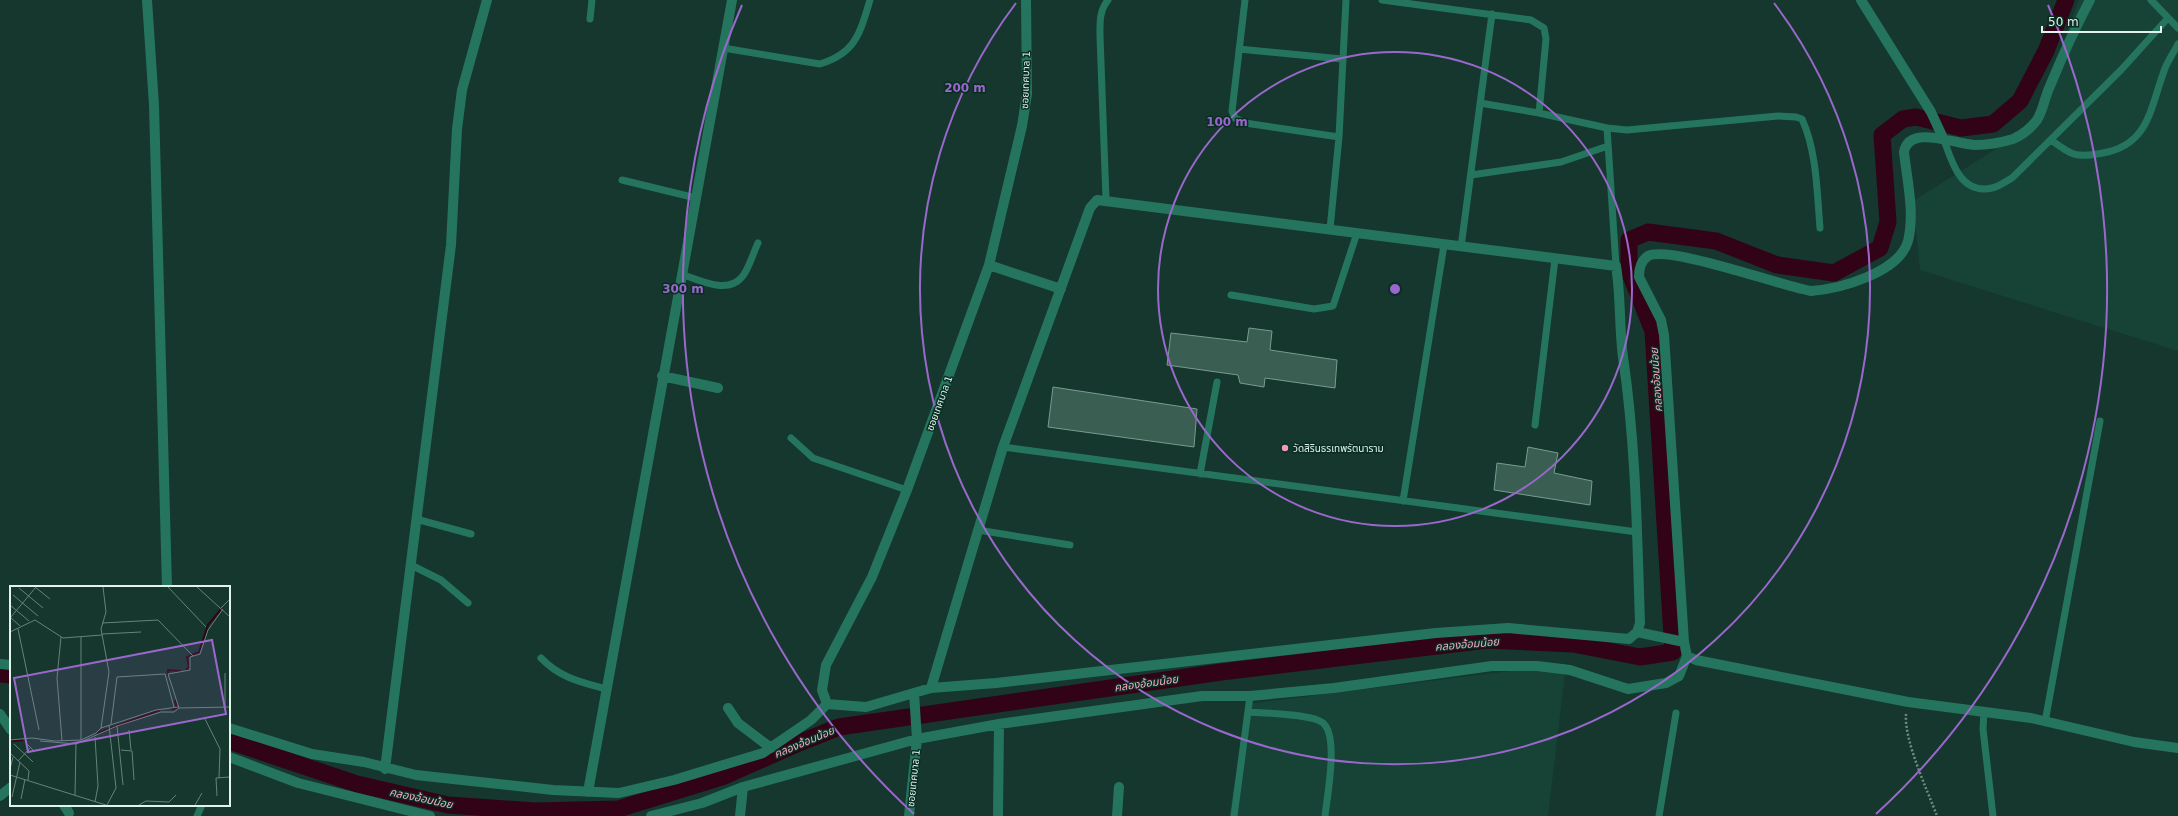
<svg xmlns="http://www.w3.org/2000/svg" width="2178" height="816" font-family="'DejaVu Sans','Noto Sans Thai',sans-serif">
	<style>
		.built { fill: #164336 }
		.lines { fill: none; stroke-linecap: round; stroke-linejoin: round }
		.canal { stroke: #320316; stroke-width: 17 }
		.building { fill: #3b5e52; stroke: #789c8f }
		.path { stroke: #708c83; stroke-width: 2.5; stroke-dasharray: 2 2; stroke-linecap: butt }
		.lane { stroke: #25755e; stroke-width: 7 }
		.street { stroke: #25755e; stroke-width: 10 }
		.ring { fill: none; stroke: #9a68cc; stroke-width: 2 }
		.poi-dot { fill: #f19ab4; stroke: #092d23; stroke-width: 1.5 }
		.labels { text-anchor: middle; stroke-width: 3; stroke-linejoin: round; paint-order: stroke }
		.street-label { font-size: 10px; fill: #e1f4ec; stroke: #092d23 }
		.poi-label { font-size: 10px; fill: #e1f4ec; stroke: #092d23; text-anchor: start }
		.water-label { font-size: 11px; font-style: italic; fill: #f9abc2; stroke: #092d23 }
		.inset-river { fill: none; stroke: #320316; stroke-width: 2 }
		.inset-road { fill: none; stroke: #678379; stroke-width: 1 }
		.view { fill: #9a68cc; fill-opacity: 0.15; stroke: #9a68cc; stroke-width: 2 }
		.inset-edge { fill: none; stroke: #e1f4ec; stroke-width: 2 }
		.centre { fill: #9a68cc; stroke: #092d23; stroke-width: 2 }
		.ring-label { font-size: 12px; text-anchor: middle; font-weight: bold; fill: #9a68cc; stroke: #092d23; stroke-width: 3; stroke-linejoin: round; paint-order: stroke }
	</style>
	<rect width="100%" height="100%" fill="#15372d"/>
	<path class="built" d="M2079,0H2178V351L1920,270L1913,201L2031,127Z
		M1566,664L1548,816H1229L1247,704Z"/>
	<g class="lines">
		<path class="canal" d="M0,674L11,675
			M229,741L357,784L448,805L535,811L618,809L722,777L799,743L839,727L1221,672L1487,640L1573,644L1640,657L1673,652L1653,331L1629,271V240L1648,232L1716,241L1777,265L1834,273L1880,248L1888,222L1882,135L1903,119L1916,117L1961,128L1993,124L2020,101L2046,51L2066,0"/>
	</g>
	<path class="building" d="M1249,328L1272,331L1270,350L1337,360L1335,388L1265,378L1264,387L1240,383L1238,375L1167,365L1171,333L1247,342Z
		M1053,387L1197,409L1194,447L1048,427Z
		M1528,447L1558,453L1554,473L1592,481L1590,505L1494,490L1497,463L1525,467Z"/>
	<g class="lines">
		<path class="path" d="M1906,714C1904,741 1927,789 1937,816"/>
		<path class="lane" d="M1245,0L1232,111L1235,118L1245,123L1339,137
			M1382,0L1531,20L1544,28L1546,39L1539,113L1607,128L1627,130L1778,116L1796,117L1802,119C1817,152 1817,193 1820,228
			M2151,0L2178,28
			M590,19L592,0
			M723,48L820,64C856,53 860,33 870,0
			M1239,49L1342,59
			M1480,103L1539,113
			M1607,128L1616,266
			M1944,140C1952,163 1961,195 1992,188C1999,187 2006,181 2012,178L2121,70L2168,18
			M2051,140C2073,156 2076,158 2103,153C2148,145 2150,110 2163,74C2166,63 2173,54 2178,44
			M1471,175L1561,162L1608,146
			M622,180L696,198
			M1106,199L1100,36C1100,23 1099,11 1108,0
			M1330,229L1339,137L1346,0
			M1461,247L1492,14
			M681,274C699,280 727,295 742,277C749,269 753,253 758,243
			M1231,295L1314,309L1333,306L1357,233
			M1535,425L1555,259
			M791,438L813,458L907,490
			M1003,447L1637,532
			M1200,474L1217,382
			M1403,501L1444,245
			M416,519L471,534
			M978,530L1070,545
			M411,565L441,580L468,603
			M541,658C560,678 581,682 606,689
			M1984,711L1983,729L1993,816
			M1248,712C1263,713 1313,714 1323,723C1339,736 1327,797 1325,816
			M2045,722L2100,421
			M197,816L202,805
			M1234,816L1250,696
			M1659,816L1676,713"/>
		<path class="street" d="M147,0L154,105L167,587
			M1861,0L1931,112L1944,140
			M2090,0C2075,28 2062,57 2050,86C2045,96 2043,111 2037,120C2031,128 2022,135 2013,139C2000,143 1988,145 1974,145C1955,144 1909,124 1904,152C1907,180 1915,213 1908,241C1899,273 1839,289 1811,291C1782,286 1669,245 1648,256C1640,261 1639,269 1639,277L1661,320L1664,335L1684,642L1687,656L1696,660L1908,702L2031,718L2134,742L2178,748
			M989,265L1061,289
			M662,376L718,388
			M1637,632L1684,642
			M0,664L11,665
			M931,688L1003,447L1090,208L1097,200L1616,266C1621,296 1619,327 1623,357C1636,445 1637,533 1640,623L1637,632L1629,639L1508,628L1436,633L996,683L931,688L866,707L827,704L822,690L826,665L872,577L907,490L989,265L1022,126L1027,94L1026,0
			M728,708L738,723L771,748
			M0,714L11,730
			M229,728L312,754L364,762L416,775L553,790L619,793L674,780L763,753L811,720L827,704
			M229,757L298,783L430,816
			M385,769L451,245L457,129L462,90L487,0
			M588,792L732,0
			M0,796L11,787
			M64,805L69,813
			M651,816L702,803L743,787L917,739L999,724L1202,696H1250L1334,688L1492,666H1537L1570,670L1628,689L1666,683L1679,676L1687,656
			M740,816L743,787
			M909,816L917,739L914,693
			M998,816L999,724
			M1117,816L1119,787"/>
	</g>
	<g class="ring">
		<circle cx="1395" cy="289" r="237"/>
		<path d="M1774 3A475 475 0 1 1 1016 3"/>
		<path d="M914 814A712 712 0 0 1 742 5M2048 5A712 712 0 0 1 1876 814"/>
	</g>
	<circle class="poi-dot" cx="1285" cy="448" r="4"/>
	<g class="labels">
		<g class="street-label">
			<text transform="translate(1025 80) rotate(-88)" y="4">ซอยเทศบาล 1</text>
			<text transform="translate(939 403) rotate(-70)" y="4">ซอยเทศบาล 1</text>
			<text transform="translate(913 778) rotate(-84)" y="4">ซอยเทศบาล 1</text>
		</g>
		<g class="poi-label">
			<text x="1293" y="452">วัดสิรินธรเทพรัตนาราม</text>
		</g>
		<g class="water-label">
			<text transform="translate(1656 380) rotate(-94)" y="4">คลองอ้อมน้อย</text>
			<text transform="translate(1467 644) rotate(-5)" y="4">คลองอ้อมน้อย</text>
			<text transform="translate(1146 683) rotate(-8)" y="4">คลองอ้อมน้อย</text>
			<text transform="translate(804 742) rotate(-23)" y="4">คลองอ้อมน้อย</text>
			<text transform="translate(421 798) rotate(12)" y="4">คลองอ้อมน้อย</text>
		</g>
	</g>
	<g transform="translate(10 586)">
		<rect width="220" height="220" fill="#15372d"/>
		<path class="inset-river" d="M176,84L179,81L177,71L189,66L198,39L212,22M158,90V84L171,85M161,123L167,122L165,114M87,147L150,124M0,155L13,154"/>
		<path class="inset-road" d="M25,1L40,13M93,1L96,26L91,43L99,86L91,142L146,124L168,121M158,1L196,41M187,1L220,31M9,2L33,22M3,9L28,30M0,19L19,35M210,23L220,13M213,23L198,44L190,68L180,71V84L158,88L169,122L220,121M0,31L10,40M0,32L26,1M92,37L148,34L183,70M8,43L29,144M0,46L25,34L53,52L92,49M92,48L131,46M51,51L47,92L52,155M71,51V154M215,122V87M195,133L210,163L209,192M101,138L107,91L155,88L164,121M107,140L113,199M119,144L121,164M0,154L22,152L45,155L71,154L86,147L91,142M30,155L66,158L107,140L151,126H164L169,122M15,156L24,165M4,158L23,176M111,164L122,165L124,194M0,167L19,185L18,194M8,175L21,161M0,183L3,171M0,189L96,219M65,209L66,158M207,210L206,192L220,191M2,211L10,176M11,213L15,193M85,216L88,200L85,151M97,219L106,202L99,139M129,219L136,215L159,216L166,209M185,219L192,207"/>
		<path class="view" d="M202,54L216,128L18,166L4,92Z"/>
		<rect width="220" height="220" class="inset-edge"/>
	</g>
	<circle cx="1395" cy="289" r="6" class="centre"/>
	<g class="ring-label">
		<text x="965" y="92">200 m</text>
		<text x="1227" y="126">100 m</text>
		<text x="683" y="293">300 m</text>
	</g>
	<path d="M2042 26v6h119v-6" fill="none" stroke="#e1f4ec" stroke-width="2"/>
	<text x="2048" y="26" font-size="12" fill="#e1f4ec" stroke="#092d23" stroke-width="3" paint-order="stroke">50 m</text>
</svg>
